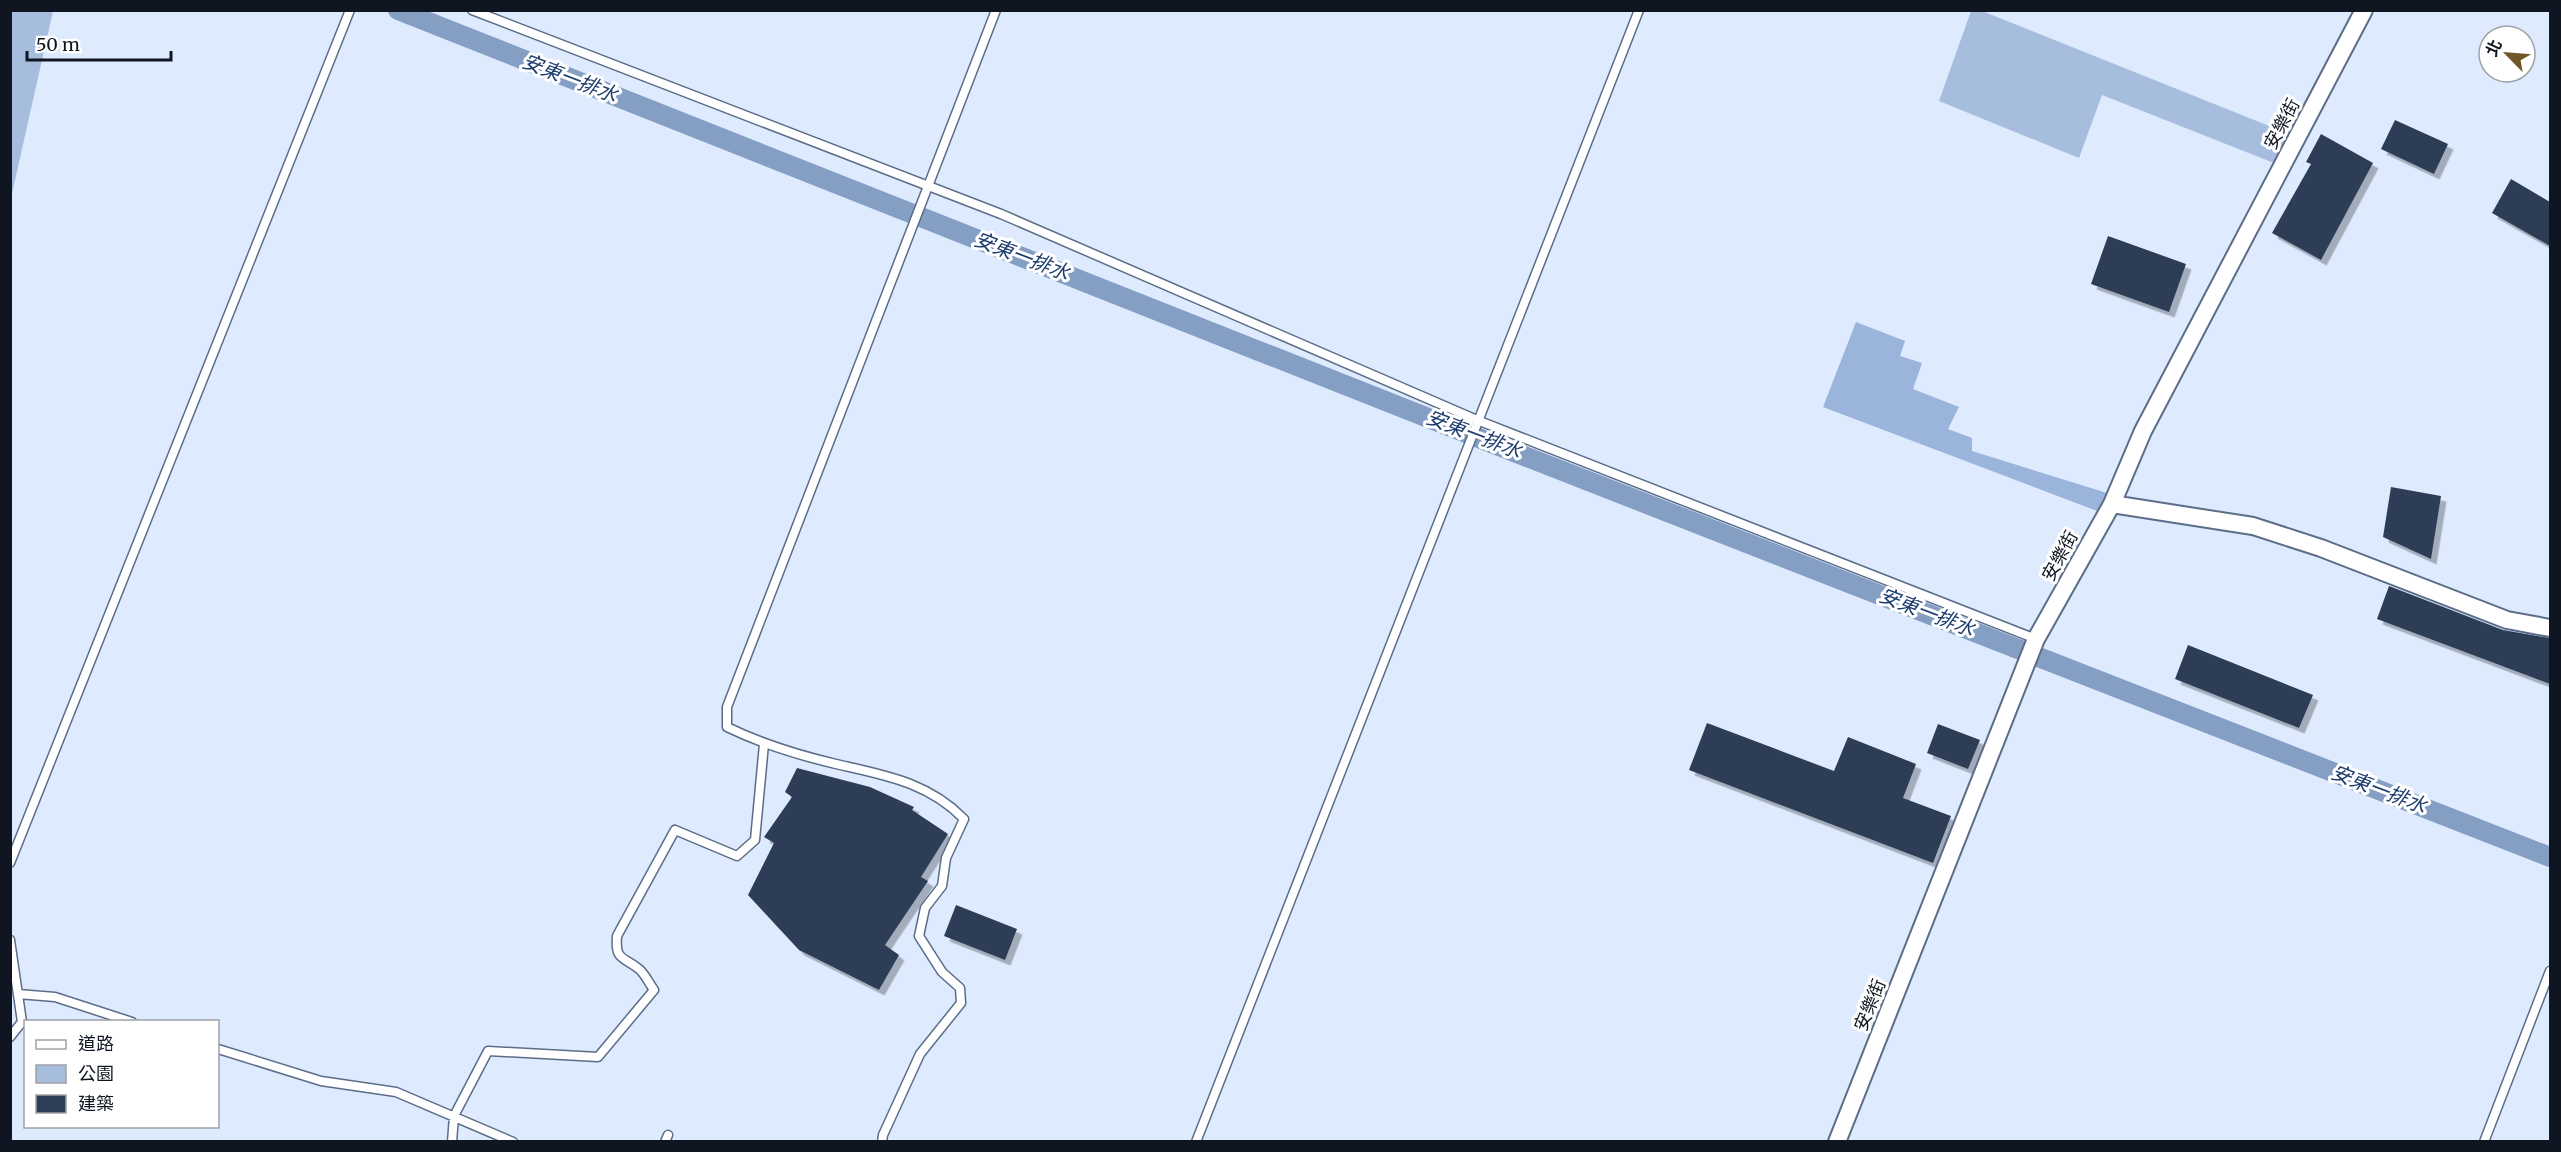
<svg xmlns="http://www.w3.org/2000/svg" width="2561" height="1152" font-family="Merriweather,'Noto Sans TC',serif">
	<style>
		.green { fill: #a7bddd }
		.forest { fill: #9ab4dc }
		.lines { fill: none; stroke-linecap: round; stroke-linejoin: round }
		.canal { stroke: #849ec4; stroke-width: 20 }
		.building { fill: #2e3e57; filter: url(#shadow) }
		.lane-casing { stroke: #5b6d88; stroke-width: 11 }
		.street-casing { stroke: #5b6d88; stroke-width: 20 }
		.lane { stroke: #fff; stroke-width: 8 }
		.street { stroke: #fff; stroke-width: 16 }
		.labels { text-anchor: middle; stroke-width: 6; stroke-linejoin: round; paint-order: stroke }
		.street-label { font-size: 18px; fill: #0f1621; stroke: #fff }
		.water-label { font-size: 20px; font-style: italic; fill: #1e3e6f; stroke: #fff }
	</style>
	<defs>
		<filter id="shadow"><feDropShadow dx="5.5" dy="5.5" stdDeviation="0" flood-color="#0004"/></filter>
	</defs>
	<rect width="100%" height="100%" fill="#deeafd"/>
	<path class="green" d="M11,10L53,11L11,198L10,11Z
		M1971,11H1982L2294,136L2279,165L2102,95L2079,158L1939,101Z"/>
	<path class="forest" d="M1856,322L1905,341L1900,356L1922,363L1913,389L1959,407L1948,429L1972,438V451L2107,493L2097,511L1823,407Z"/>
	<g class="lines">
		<path class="canal" d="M398,10L1509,450L2550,857"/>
	</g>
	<path class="building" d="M2395,120L2448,144L2434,174L2381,149Z
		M2321,134L2373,163L2321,260L2272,233L2311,164L2306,162Z
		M2511,179L2550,202V246L2492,213Z
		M2108,236L2186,264L2169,312L2091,284Z
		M2391,487L2441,496L2431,559L2383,537Z
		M2389,586L2503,630L2550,638V684L2377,619Z
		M2188,645L2313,695L2299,728L2175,679Z
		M1707,723L1834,771L1848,737L1916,764L1903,798L1951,816L1933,863L1689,770Z
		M1938,724L1980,740L1968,769L1927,753Z
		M797,768L870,787L914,807L912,810L948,834L921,877L928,881L885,945L899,955L879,990L799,950L748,895L774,843L764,837L792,797L785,792Z
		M956,905L1017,929L1005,960L944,936Z"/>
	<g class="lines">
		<g class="lane-casing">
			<path id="lane" d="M472,10L1001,214L1477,420L2036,639
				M10,863L350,10
				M10,940L22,1022L10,1037
				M18,994L55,997L132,1022
				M218,1049L321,1081L396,1092L513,1142
				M452,1142L454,1116L488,1051L598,1057L654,990C649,983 645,974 639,969C623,956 615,961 617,936L675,830L737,856L755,840L764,744
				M665,1142L668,1135
				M882,1142L883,1135L920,1054L961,1003L960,988L942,972L919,936L925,908L942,886L946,858L964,819C928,782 884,775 836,764C798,755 762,744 727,727V707L996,10
				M1196,1142L1639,10
				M2484,1142L2550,971"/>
		</g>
		<g class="street-casing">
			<path id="street" d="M2112,504L2253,526L2321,548L2507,620L2550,628
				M1837,1142L2036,639L2112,504L2143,431L2364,10"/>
		</g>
		<use href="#lane" class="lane"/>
		<use href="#street" class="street"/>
	</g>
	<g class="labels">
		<g class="street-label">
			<text transform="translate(2282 124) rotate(-62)" y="6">安樂街</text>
			<text transform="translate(2060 556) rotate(-61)" y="6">安樂街</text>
			<text transform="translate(1870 1005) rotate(-68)" y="6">安樂街</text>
		</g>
		<g class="water-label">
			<text transform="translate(570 78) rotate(21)" y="7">安東一排水</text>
			<text transform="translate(1022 256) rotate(21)" y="7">安東一排水</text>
			<text transform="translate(1474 434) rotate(21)" y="7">安東一排水</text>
			<text transform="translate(1927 612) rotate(21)" y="7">安東一排水</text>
			<text transform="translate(2379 789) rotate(21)" y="7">安東一排水</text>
		</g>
	</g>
	<rect width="2561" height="1152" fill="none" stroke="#0f1621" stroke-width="24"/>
	<rect x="24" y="1020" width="195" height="108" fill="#ffffff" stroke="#9fa2a6" stroke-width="1.5"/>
	<rect x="36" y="1040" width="30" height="9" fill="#ffffff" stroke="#9fa2a6" stroke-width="1.5"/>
	<text x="78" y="1050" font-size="18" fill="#0f1621">道路</text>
	<rect x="36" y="1065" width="30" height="18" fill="#a7bddd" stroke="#9fa2a6" stroke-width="1.5"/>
	<text x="78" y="1080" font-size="18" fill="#0f1621">公園</text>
	<rect x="36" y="1095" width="30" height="18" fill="#2e3e57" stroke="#9fa2a6" stroke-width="1.5"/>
	<text x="78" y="1110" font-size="18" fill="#0f1621">建築</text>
	<g transform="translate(2507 54) rotate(295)"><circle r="28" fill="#ffffff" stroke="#9fa2a6" stroke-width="1.5"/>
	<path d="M0-4.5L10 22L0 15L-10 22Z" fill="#715629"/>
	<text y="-9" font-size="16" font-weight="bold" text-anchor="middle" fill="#0f1621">北</text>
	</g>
	<path d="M27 51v9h144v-9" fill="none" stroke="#0f1621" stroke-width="3"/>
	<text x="36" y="51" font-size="18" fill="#0f1621" stroke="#ffffff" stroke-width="4.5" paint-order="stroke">50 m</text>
</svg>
